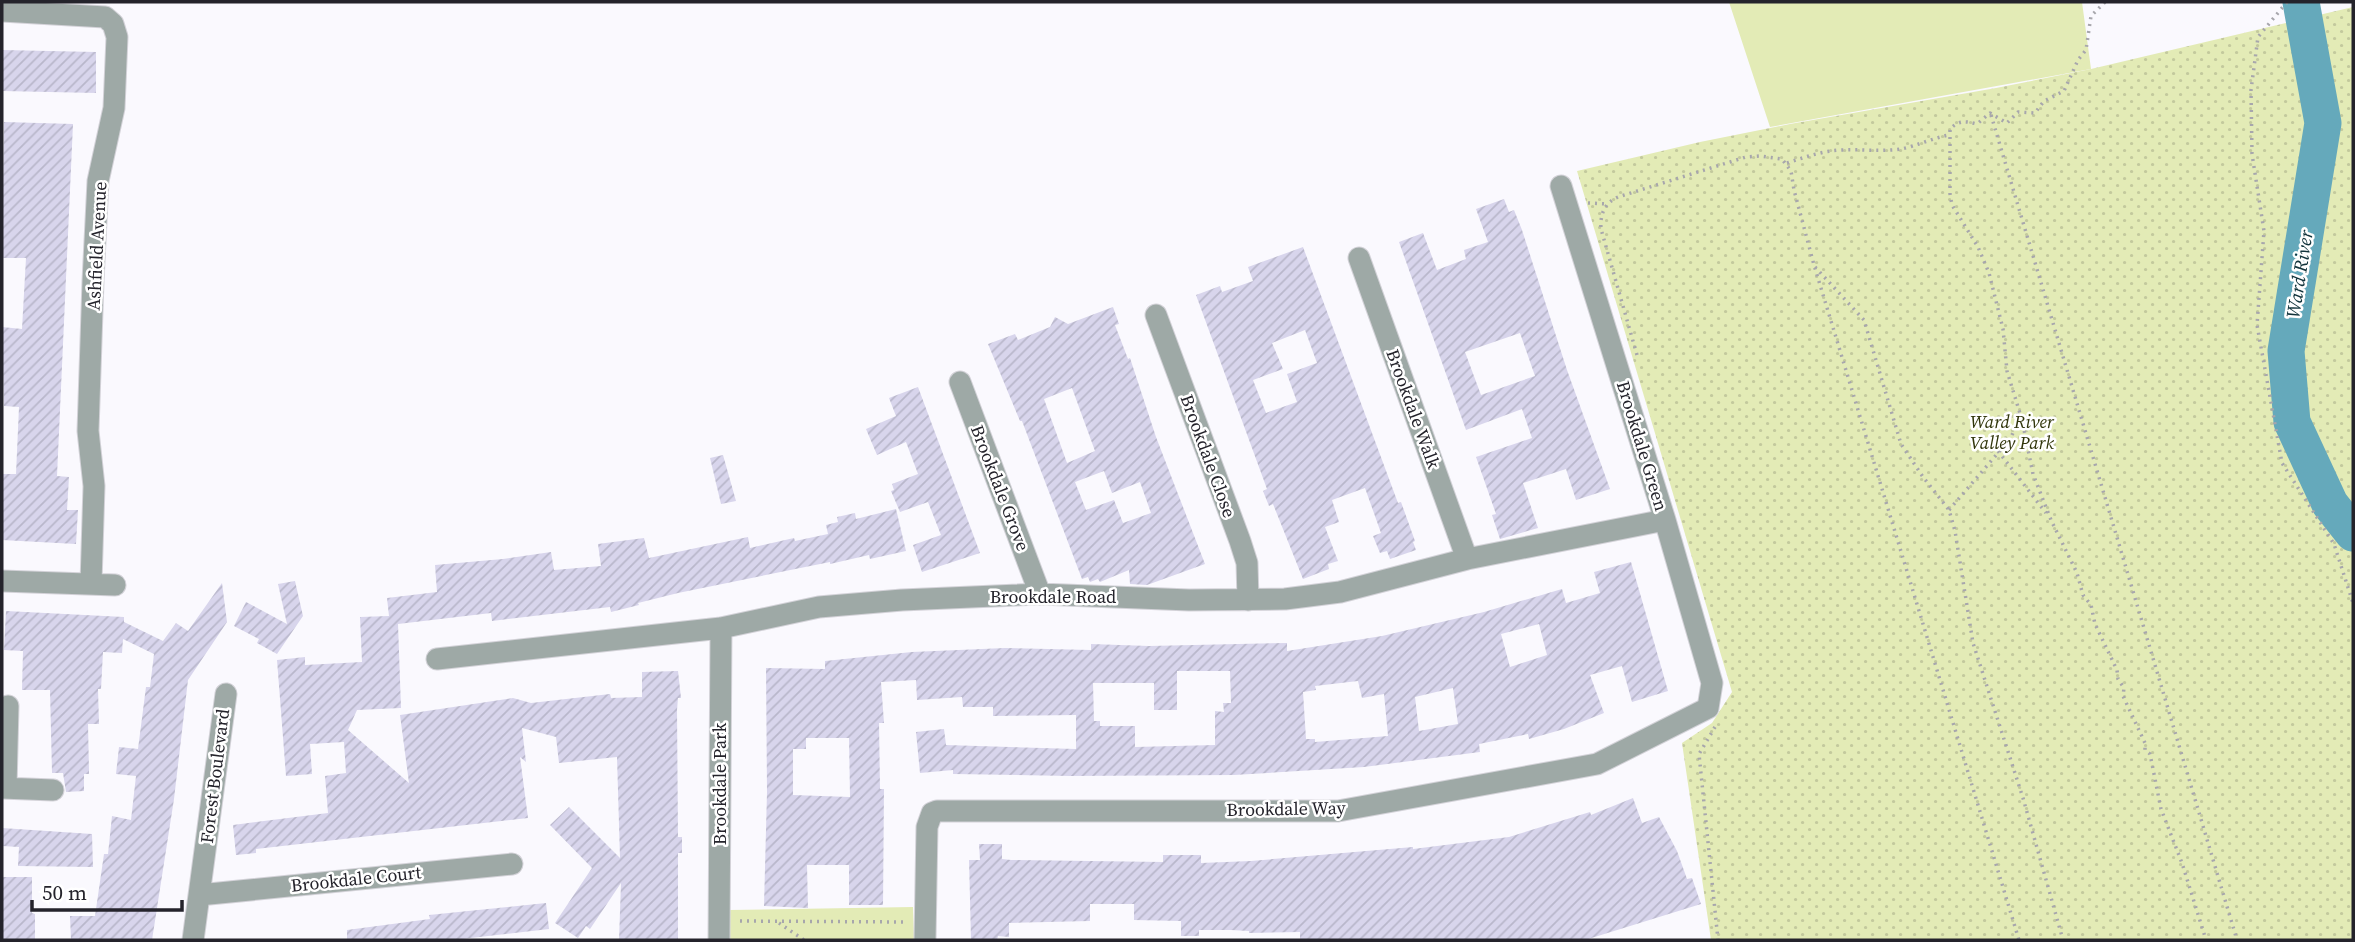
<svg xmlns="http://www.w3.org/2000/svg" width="2355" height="942" font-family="'Source Serif 4',serif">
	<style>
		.grass { fill: #e3ebb6 }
		.park { fill: url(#park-dots) }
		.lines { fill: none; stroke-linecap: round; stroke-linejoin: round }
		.river { stroke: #65a9bb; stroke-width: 37 }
		.building { fill: url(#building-hatch); fill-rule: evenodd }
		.minor-casing { stroke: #d3d2d8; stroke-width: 23 }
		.path { stroke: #a7a6ac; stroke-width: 3.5; stroke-dasharray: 2 5; stroke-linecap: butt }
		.minor { stroke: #9ea9a6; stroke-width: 21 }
		.labels { text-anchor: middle; stroke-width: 5; stroke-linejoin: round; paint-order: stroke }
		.street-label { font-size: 18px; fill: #24232b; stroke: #fff }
		.park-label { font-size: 18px; font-style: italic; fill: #30350a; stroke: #fff }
		.water-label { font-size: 19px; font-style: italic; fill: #11333b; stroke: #fff }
	</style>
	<defs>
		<pattern id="park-dots" width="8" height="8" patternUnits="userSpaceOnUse" patternTransform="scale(1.75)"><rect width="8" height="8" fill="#e3ebb6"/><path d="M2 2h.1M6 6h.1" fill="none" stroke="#c3c99d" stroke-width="1.8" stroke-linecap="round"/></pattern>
		<pattern id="building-hatch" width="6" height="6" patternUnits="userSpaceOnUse" patternTransform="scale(1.75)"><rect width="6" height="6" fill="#d8d5ec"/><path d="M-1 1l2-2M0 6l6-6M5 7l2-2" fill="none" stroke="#b9b7cb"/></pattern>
	</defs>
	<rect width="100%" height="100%" fill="#faf9fe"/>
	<path class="grass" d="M1729,2H2082L2091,69L1770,127Z
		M913,907L914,940H729V910Z"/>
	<path class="park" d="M2353,7V940H1711L1682,743L1712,723L1732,692L1577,171L1700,142L1790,124L1996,88L2091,69Z"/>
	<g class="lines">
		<path class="river" d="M2301,2L2323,123L2286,351L2292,422L2330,504L2353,533"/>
	</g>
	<path class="building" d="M2,50L96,52V93L2,91Z
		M4,122L73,124L57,476L69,477L67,510H78L76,544L2,540V474H16L19,407L4,406L2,327L22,329L26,258H2Z
		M1504,199L1509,212L1514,210L1522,230L1567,370L1610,489L1576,500L1566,469L1523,483L1538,528L1500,539L1492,515L1496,514L1476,457L1532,438L1522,409L1466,430L1399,242L1423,233L1437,270L1466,259L1464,250L1488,242L1476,209ZM1520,333L1535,376L1481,395L1465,352Z
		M1303,247L1398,503L1401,502L1415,541L1413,542L1416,550L1390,559L1387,551L1380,553L1373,536L1381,533L1365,488L1332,500L1339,522L1325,527L1338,561L1328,564L1329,569L1303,579L1273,504L1269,506L1263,491L1267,489L1196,295L1220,286L1222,292L1253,281L1248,267ZM1305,330L1317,363L1287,374L1297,402L1266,413L1253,380L1283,369L1272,343Z
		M1113,307L1119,324L1115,325L1128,359L1130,358L1156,437L1205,564L1147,585L1130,584L1129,570L1100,582L1098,579L1090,582L1088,577L1082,579L1022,421H1020L988,344L1015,334L1018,340L1050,327L1055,317L1068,324ZM1072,388L1095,451L1067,463L1044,399ZM1104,471L1112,493L1140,482L1151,513L1123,523L1114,500L1086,510L1075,482Z
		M918,387L980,553L922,572L913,545L941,535L928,502L900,512L891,491L894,490L892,484L918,474L906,442L877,455L866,429L896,416L889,398Z
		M723,455L736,501L721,504L710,458Z
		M896,509L906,551L870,559L869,555L830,564V562L678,593L638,603L639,605L611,612L610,607L492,621L491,613L398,624L401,708L357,710L348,730L409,783L400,715L513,698L531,703L610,694L611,698L642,697V672L678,671L681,698H678L677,710L678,837H682V853H678V940H619L621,883L590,929L586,926L578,938L555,923L592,868L550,825L569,807L620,858L617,757L559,763L556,737L522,728L526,762L520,757L528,818L256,849V853L236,855L233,825L328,813L325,776L346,773L344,742L310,744L312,774L286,776L277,660L305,657V665L362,662L360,617L389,616L387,598L437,592L435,565L503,559L551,552L554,570L601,566L598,544L644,538L649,558L748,537L750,548L794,538L795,541L828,534L826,525L838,522L837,517L855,513L856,519Z
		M1631,562L1668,691L1632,702L1622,666L1590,675L1604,713L1564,729L1529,739L1528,734L1479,744L1480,752L1364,767L1234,775L1070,776L953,774V770L920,773L916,732L944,729L946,745L1076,749V715L993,716V707H963L962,697L917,700L916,680L881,682L884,723H879L880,789H884L883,905H849V865H807L808,908L764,906L767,792L766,668L825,669V661L912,652L1005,648L1091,650V644L1149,646L1287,643V651L1382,636L1484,612L1562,589L1566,603L1600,593L1594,572ZM1539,624L1547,655L1510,667L1501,634ZM1177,671H1230L1231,703H1223L1224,712L1215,711V745L1135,747V726H1100V721H1094L1093,683H1154V710H1177ZM1358,681L1362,698L1384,694L1388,736L1315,742V739H1306L1303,692L1316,690L1315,686ZM1453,688L1458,724L1419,731L1415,697ZM806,738H849L850,797L793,795V749H806Z
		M295,581L303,616L277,654L257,643L259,639L234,626L246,602L287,624L278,584Z
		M222,583L227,622L188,680L174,799L152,940H71L70,916H95L104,854H108L112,816L131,820L136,776L116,774L119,747L138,749L146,687H150L154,654L123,639L122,653L103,652L101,689H98L99,724H88L89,771V774H84V791L66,792L63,773H52L50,690H22L23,651L4,650L6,611L124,617V622L163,641L176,623L188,631Z
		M1633,798L1642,823L1659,817L1677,851L1687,879L1692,878L1701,904L1585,940H1300V932L1249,933V931L1231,930H1199V936H1181V921L1134,920V904H1090V921L1009,923V937L998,936L997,940H971L969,860H980L979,844H1002V859L1011,860L1163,862V855H1201V863L1251,861L1413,847V849L1509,837L1590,812L1591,815Z
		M2,828L92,834L93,867L18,866L19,847L2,846Z
		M2,877H32V913L35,914V940H2Z
		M546,903L549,929L453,940H347V930L430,919L429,915Z"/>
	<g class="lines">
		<g class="minor-casing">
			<path id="minor" d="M2,11L105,17L113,24L117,37L114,108L98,181L93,281L88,431L94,486L91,583
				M1359,258L1467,559
				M1156,315L1240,541L1247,563L1248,600
				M960,382L1040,594
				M2,581L115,585
				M437,659L721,628L819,607L902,600L1040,594L1189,600L1285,599L1340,592L1467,559L1665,520
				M2,788L53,790
				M6,788L8,706
				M199,895L512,864
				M193,940L226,694
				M719,940L721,628
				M925,940L927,827L932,813L937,811H1338L1597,764L1708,708L1712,683L1665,520L1561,186"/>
		</g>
		<path class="path" d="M2105,2L2091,16L2086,50L2078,60L2064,91L2044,101L2035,113L2018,112L2007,123L1990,113L1977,124C1965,121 1959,120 1950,129V194L1952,205L1978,247L1989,273L2003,329L2007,371L2022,420L2033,474L2051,520L2077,573L2083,595L2091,605L2095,624L2117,670L2118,679L2124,688L2123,696L2145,743V750L2150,754L2161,809L2182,863L2206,940
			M2287,2L2258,37L2251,90L2252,154L2264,231L2257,325L2282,463L2334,544L2353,603
			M1991,115L2237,940
			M1787,163C1805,157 1822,151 1841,150C1861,149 1881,152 1901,149C1916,146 1933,138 1949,135
			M1588,203L1607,204
			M1815,267L1864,320L1901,444L1923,477L1949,510L1955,531L1973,643L2023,798L2063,940
			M1637,355L1601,229C1600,215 1604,203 1618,197L1746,157L1760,156L1782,159L1791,171L1794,190L1814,265L2019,940
			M1998,451L2046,513
			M1949,510L2010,439L2017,425L2018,411
			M1715,727L1699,754L1718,940
			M740,921L907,922
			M779,923L804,940"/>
		<use href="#minor" class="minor"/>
	</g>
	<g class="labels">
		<g class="street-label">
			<text transform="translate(97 246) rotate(-87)" y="6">Ashfield Avenue</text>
			<text transform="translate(1413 409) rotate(70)" y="6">Brookdale Walk</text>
			<text transform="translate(1642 446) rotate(73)" y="6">Brookdale Green</text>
			<text transform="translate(1208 456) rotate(70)" y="6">Brookdale Close</text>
			<text transform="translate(1000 488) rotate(69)" y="6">Brookdale Grove</text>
			<text x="1053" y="603">Brookdale Road</text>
			<text transform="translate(215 776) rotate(-83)" y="6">Forest Boulevard</text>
			<text transform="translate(720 784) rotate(-90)" y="6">Brookdale Park</text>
			<text transform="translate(1286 809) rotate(-1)" y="6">Brookdale Way</text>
			<text transform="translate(356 879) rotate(-6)" y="6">Brookdale Court</text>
		</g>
		<g class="park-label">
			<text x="2012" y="428">Ward River<tspan x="2012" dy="21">Valley Park</tspan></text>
		</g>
		<g class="water-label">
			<text transform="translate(2299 274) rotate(-81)" y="7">Ward River</text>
		</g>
	</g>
	<rect width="2355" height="942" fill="none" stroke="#24232b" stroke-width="7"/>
	<path d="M32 900v10h150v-10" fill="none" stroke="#24232b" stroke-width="3.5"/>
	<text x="42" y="900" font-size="21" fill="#24232b" stroke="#ffffff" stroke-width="5" paint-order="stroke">50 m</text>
</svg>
